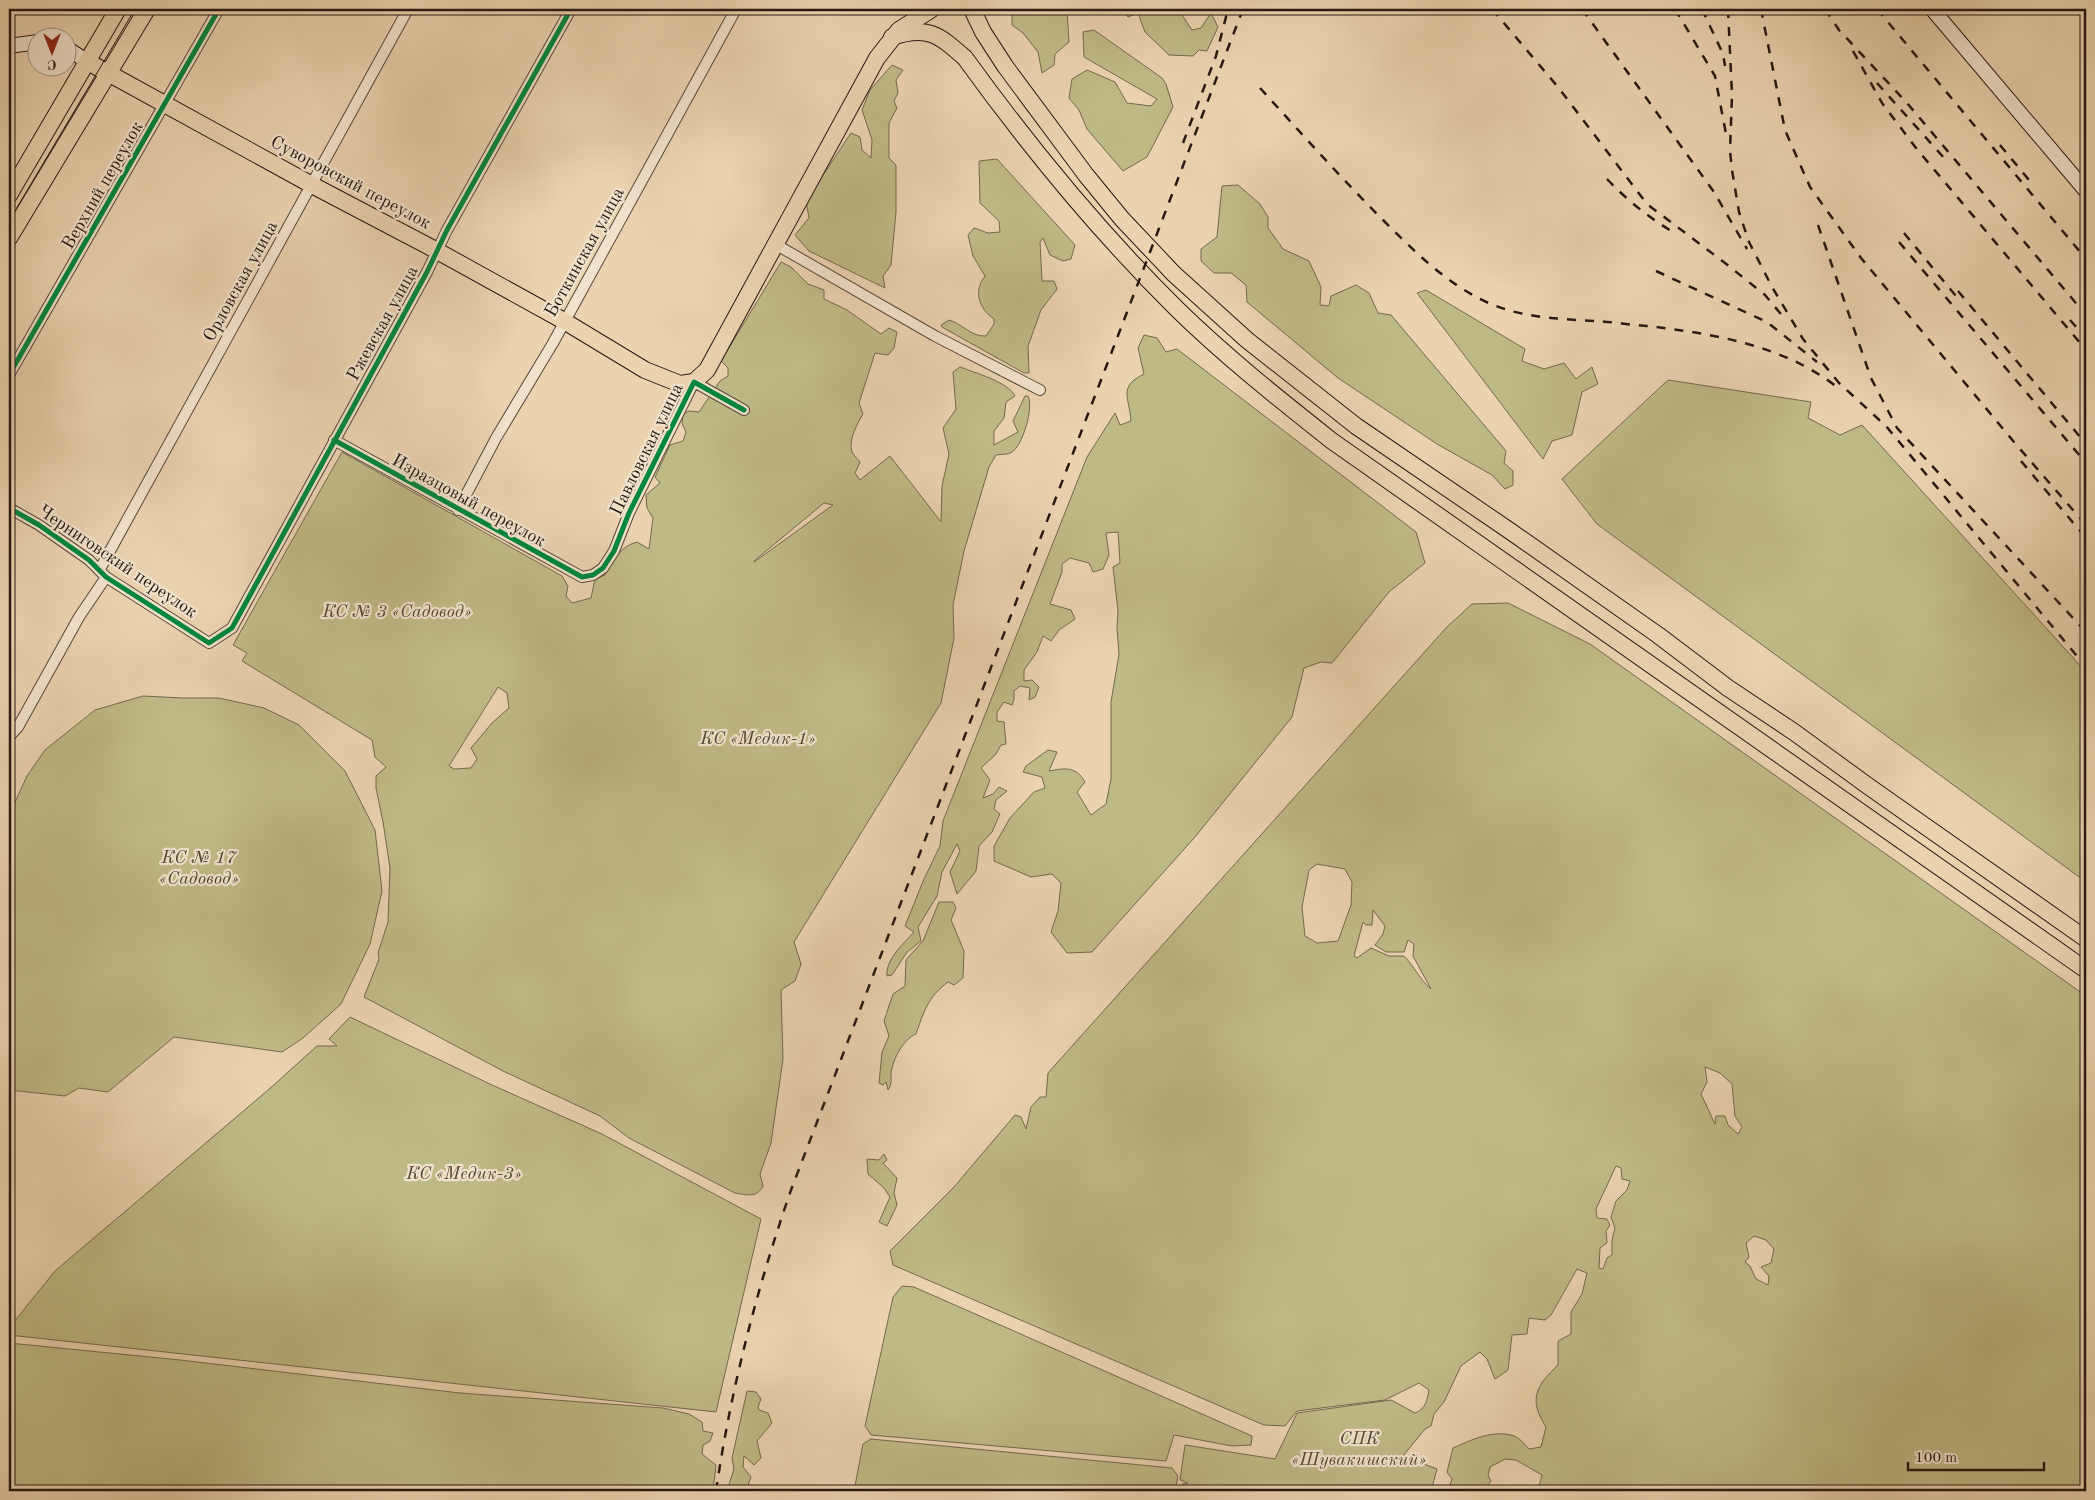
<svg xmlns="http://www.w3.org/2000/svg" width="2095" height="1500" font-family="'Old Standard TT',serif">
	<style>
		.green { fill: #beba86; stroke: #72694c; fill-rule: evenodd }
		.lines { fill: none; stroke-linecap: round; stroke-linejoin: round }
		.street-casing { stroke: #574739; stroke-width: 12 }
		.secondary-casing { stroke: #261811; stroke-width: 16 }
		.primary-casing { stroke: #261811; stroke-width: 18 }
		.street { stroke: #f2e2cc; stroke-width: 10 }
		.secondary { stroke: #f2e2cc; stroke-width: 14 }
		.primary { stroke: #ebd3b0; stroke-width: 16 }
		.tram { stroke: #261811; stroke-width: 1 }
		.rail { stroke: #261811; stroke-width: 2.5; stroke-dasharray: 9 9; stroke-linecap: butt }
		.cycleway-casing { stroke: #f2e2cc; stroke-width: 8 }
		.cycleway { stroke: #00873e; stroke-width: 5 }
		.labels { text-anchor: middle; stroke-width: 4.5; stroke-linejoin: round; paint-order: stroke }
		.street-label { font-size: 18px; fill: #261811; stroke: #f2e2cc }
		.park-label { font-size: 18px; font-style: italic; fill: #544934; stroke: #f2e2cc }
	</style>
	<rect width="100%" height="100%" fill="#ebd3b0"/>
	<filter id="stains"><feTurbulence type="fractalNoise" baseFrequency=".004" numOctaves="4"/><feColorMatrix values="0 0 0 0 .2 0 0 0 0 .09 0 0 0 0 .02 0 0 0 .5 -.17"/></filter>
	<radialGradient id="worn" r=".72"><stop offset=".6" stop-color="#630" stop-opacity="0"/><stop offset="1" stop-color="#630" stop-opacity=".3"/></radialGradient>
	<path class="green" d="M1012,9H1067L1069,42L1055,54L1054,65L1042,73L1038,52L1023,33L1012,25Z
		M1122,9H1182V15L1192,30L1201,28L1211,13L1218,27L1207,51L1199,50L1193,56L1169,55L1145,32L1138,13L1128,17Z
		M1094,30L1162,78L1166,84L1173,107L1147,157L1123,171L1087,129L1079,110L1069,98L1072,79L1087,70L1115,82L1127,103L1151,106L1157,99L1084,57L1083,32Z
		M892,65L903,70L896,80L898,93L894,101L897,108L889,123V158L896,165V212L891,265L883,276L885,288L809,251L795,235L809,218L806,201L851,133L860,137L862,150L871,158L872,140L862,110L870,90Z
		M997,159L1075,245L1071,259L1063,261L1050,255L1043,238L1040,242L1042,281H1054L1057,289L1041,310L1028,346L1029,373H1024L942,327L941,325L949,320C963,324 971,337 986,336L994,324V319C979,309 973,291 985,276L973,256L968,235L974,228L988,233L1000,232L999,221L980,203L979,161Z
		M1238,185L1260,204L1268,217V228L1283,249L1309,261L1321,287L1320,305L1329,306L1331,296L1356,285L1369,293L1378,313L1391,315L1506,451L1504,463L1513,471V485L1505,489L1492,475L1437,444L1338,378L1247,302L1246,285L1231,273H1214L1201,261V249L1217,237L1222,186Z
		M781,262L791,267L808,284L824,290V299L847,310L881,334L889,328L897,332L894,348L888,355L875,353L859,403L863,414C857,424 848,441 852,452C854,456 858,459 860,462L855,473L860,480L890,456L941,522L942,486L949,454L943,428L956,409L953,372L960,367C976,373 1008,382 1015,396L1006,402L1004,418L994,431V445L1018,432L1013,421L1025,396H1028C1034,407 1023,445 1012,452C1008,455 1001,454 996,455L989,467L964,551L953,605L954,638L941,703L794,942L801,964L795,981L781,990L783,1059L771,1143L760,1174L763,1186C757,1198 747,1195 735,1193L629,1138L600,1116L503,1071L364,997L379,959L378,953L388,922L390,868L383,822L376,788V776L386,767L375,757L372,740L242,661L247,653L233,645L342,452L562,576L568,586L566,596L572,603L591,598L595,579L605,575C614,560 619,547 637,542L649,549L653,518L647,508L646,495L660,483L655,477L670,445L683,441L686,432L682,423L683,414L689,411L699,412L720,381L728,376V368L721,361ZM824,503L833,505L754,562V561ZM498,687L507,693L509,708L492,723L471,748L477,759L471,768L454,769L449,766Z
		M1426,290L1525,349L1522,361L1544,369L1564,363L1576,379L1592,367L1598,384L1582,392L1572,435L1552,441L1543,459L1417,293Z
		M1144,335L1157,338L1166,352L1177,349L1416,532L1425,563L1389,592L1332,663L1321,662L1304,668L1292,717L1195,837L1092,952L1067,953L1051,932L1058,911L1061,883L1052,874L1031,877L994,861V846L1010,818L1034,792L1045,788L1042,777L1023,772L1026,766L1048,750L1057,752L1049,771C1065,768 1076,766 1085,782L1077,792L1091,815L1106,804L1111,779V702L1119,654L1117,628L1118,611L1113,567L1120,563L1118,532L1106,533L1109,555L1103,569L1093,572L1089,563L1070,558L1062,564V572L1050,604L1071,610L1075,619L1059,630L1051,641L1043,636L1037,652L1024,670V681L1032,680L1039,687L1035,697L1029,700L1030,688L1020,686L1014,691V700L1012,705L1004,702L997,712V721L1004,722L1006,744L1001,745L996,754L981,768L990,780L983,798L993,794L999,787L1007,791L996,800L994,809L1000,814L992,832L979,846L976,871L957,894L950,872L960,851L957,844L942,872L937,896L918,927L921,941L907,952L892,975L887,976C885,960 904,943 914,932L905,926L924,879L940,846L943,821L1087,457L1115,413L1120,425L1131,421C1129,396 1118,387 1144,374L1138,348Z
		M1668,380L1811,402L1808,418L1840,435L1862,425L2086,672V882L1597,524L1562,479Z
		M1508,603L1590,644L2086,996V1491H1538L1542,1475L1516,1460L1505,1459L1490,1467L1488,1475L1491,1481L1484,1491H1433L1435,1487L1449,1488L1452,1479L1447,1472L1453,1448C1471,1440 1494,1429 1514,1436C1520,1438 1525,1445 1529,1449L1541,1447L1546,1427C1528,1399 1536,1386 1558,1365V1341L1571,1334V1312L1582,1294L1587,1273L1577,1269L1551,1315L1545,1320L1529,1318L1527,1334L1512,1335L1508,1370L1495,1379L1487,1359L1480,1352L1461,1366L1444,1402L1434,1414L1431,1426L1425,1429L1403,1456L1437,1469L1431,1491H1181L1182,1484L1188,1483L1180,1480L1185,1445L1275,1459L1297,1413L1391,1400L1415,1413C1426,1409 1427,1400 1429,1390L1419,1383L1385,1400L1297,1411L1285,1426L1264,1425L893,1265L890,1251L954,1187L1015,1115L1021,1117L1026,1129L1031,1107L1040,1097H1046L1048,1073L1446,628L1472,604ZM1317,864L1345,869L1352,882L1351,905L1338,941L1317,943L1305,936L1302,907L1309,870ZM1373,910L1385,926L1383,934L1375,945L1386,952H1404L1408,940L1414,944L1413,956L1431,989C1420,980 1414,966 1404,956H1389L1371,948L1357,958L1354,956L1363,922L1366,925H1372ZM1705,1067L1720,1073L1732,1084L1735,1116L1742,1127L1738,1134L1728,1125L1725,1116H1716L1715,1124L1701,1094L1707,1082ZM1616,1166L1621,1168L1622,1179L1630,1181L1627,1190L1616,1201L1611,1217L1615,1228L1612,1240V1255L1607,1258L1603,1269L1599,1268L1600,1248L1607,1243L1606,1231L1610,1225L1607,1219L1597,1218L1596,1209ZM1754,1236L1766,1240L1774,1249L1771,1263L1761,1267L1769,1276L1768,1285L1756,1279L1750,1266L1745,1262L1749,1257L1746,1243Z
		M143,696L183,698H219L264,708L299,725L345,771L375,830L382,891L370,944L341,1004L303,1038L282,1052L174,1037L108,1092L79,1088L65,1096L9,1090V815L27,776L45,750L95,710Z
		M939,902H953L956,908L951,920L964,951L963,978L954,985L948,982C928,997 924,1011 916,1034C903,1039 892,1061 891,1074C891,1081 892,1084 888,1090L886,1082L883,1085L879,1083L882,1052L889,1036L884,1021L893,994L905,986L906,960L923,941Z
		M350,1017L492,1085L602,1134L761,1219L716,1412L9,1335V1328L55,1271L267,1091L317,1046H337L329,1039Z
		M884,1154L887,1160L883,1163L897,1178L894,1193L897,1205L887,1226L879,1222L890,1197L884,1188L868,1174L867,1159L879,1160Z
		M902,1286L914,1287L1252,1436L1251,1445L1232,1446L1174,1435L1166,1461L871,1435L865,1426L893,1297Z
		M9,1343L180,1360L460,1393L663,1408L689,1414L702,1422L703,1431L713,1433L710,1441L703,1445L702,1454L716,1465L713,1491H9Z
		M747,1391L756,1392L761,1399L758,1407L759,1410L768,1413L772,1423L757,1441L761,1458L754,1465L744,1456L743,1467L751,1477L746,1491H727L734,1469L732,1458Z
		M871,1439L1172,1468L1178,1476L1175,1491H854L863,1444Z"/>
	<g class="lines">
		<g class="street-casing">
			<path id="street" d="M775,244L935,336L1040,390
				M9,375L219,9
				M334,440L582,577L593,575L603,568L614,551L629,513L694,382L744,410
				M9,508L39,525L89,560L106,577L209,643L232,628L427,272L447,230L571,9
				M458,510L496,438L553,343L736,9
				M100,569L408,9
				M9,737L18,727L79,617L106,577"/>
		</g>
		<g class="secondary-casing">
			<path id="secondary" d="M1932,9L2086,191
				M9,46L38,42
				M68,49L88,62"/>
		</g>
		<g class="primary-casing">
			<path id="primary" d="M972,9L983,32L1005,66L1086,175L1122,219L1174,274L1247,340L1356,426L1510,531L1658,635L1728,688L1794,732L1868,786L2086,939
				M892,37C928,25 939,35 965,58C1028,145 1100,233 1177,309C1225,356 1279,399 1332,441L2086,970
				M88,62L312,185L430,247L564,321L645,370L680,384L694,382L707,370L877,58L899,30L932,9
				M9,195L118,9
				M9,238L147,9"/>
		</g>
		<use href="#street" class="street"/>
		<use href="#secondary" class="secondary"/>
		<use href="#primary" class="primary"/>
		<path class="tram" d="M9,221L135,9"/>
		<path class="rail" d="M1492,9L1558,87L1647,204L1725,263L1765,295L1785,319
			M1582,9L1714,192L1747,249
			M1675,9L1715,76L1726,134
			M1702,9L1723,54L1725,66
			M1728,9L1732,95L1730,151L1732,170L1739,212L1749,242L1772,287L1803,339L1839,383L1886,426L2086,667
			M1761,9L1785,130L1810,187L1861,258L2014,442L2086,525
			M1825,9L1839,30L1907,103L2086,315
			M1877,9L2086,259
			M1853,51L1882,103L1916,148L2086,350
			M1877,83L1945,159
			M1260,88C1301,133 1341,178 1384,221C1416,253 1449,286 1491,304C1524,318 1561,319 1596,321C1613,322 1631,325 1648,326C1714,334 1783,345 1837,387
			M1183,143L1216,56L1228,9
			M2000,145L2029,180
			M1607,179C1627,200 1648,217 1673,232
			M1818,225L1871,378L1897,428L2086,632
			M1904,233L1960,301
			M1899,242L2086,463
			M1656,271L1767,322L1817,362
			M1958,291L2086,444
			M2070,320L2086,338
			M2021,461L2086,538
			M716,1491C731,1388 757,1288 791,1190L1243,9"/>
		<g class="cycleway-casing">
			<path id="cycleway" d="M9,375L219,9
				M334,440L582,577L593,575L603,568L614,551L629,513L694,382L744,410
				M9,508L39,525L89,560L106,577L209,643L232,628L427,272L447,230L571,9"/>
		</g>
		<use href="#cycleway" class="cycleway"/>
	</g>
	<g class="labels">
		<g class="street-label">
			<text transform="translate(351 182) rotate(28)" y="6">Суворовский переулок</text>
			<text transform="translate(102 185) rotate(-60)" y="6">Верхний переулок</text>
			<text transform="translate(584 252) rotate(-61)" y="6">Боткинская улица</text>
			<text transform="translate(240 281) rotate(-61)" y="6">Орловская улица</text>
			<text transform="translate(382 323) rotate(-61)" y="6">Ржевская улица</text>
			<text transform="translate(646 449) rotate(-64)" y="6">Павловская улица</text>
			<text transform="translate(469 500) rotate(29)" y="6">Изразцовый переулок</text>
			<text transform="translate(118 561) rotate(34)" y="6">Черниговский переулок</text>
		</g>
		<g class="park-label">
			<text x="397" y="617">КС № 3 «Садовод»</text>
			<text x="758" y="744">КС «Медик-1»</text>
			<text x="199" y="863">КС № 17<tspan x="199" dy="21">«Садовод»</tspan></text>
			<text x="464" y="1179">КС «Медик-3»</text>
			<text x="1359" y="1444">СПК<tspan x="1359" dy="21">«Шувакишский»</tspan></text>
		</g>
	</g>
	<rect width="2095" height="1500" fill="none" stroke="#ebd3b0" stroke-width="30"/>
	<rect x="10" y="10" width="2075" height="1480" fill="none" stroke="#261811" stroke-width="2.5"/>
	<rect x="15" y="15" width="2065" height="1470" fill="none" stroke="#261811"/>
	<g transform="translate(52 52) rotate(180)"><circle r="24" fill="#f2e2cc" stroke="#a09181"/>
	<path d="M0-4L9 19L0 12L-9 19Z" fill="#8f2418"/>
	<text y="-8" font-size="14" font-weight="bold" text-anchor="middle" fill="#261811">С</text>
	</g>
	<path d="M1908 1462v8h136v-8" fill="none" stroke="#261811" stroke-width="2.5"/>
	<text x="1915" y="1462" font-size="15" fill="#261811" stroke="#f2e2cc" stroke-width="4" paint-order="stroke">100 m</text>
	<rect width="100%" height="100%" filter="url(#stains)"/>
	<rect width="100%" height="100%" fill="url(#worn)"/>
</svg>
